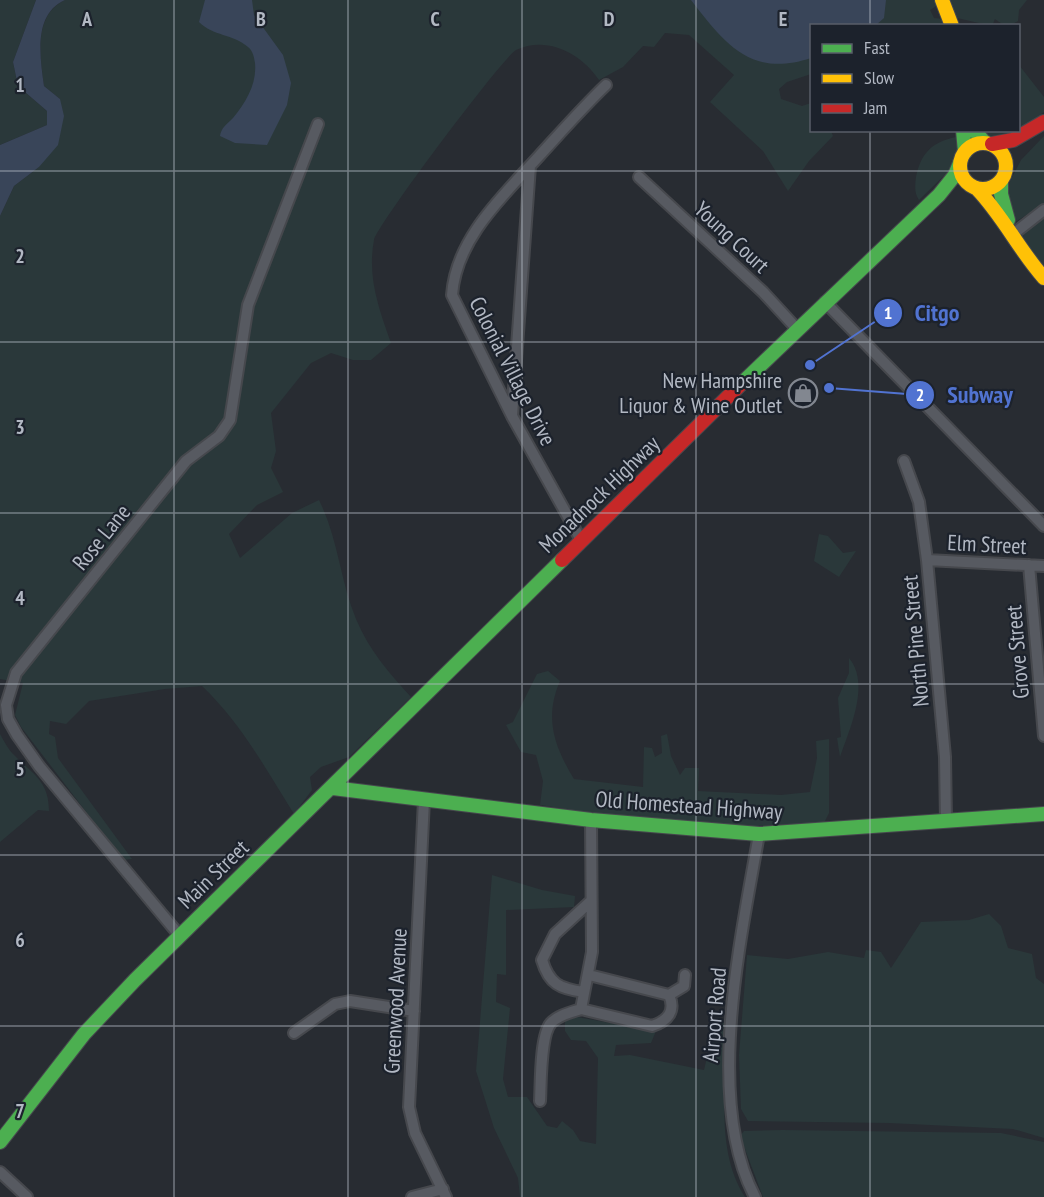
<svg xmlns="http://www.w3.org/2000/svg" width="1044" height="1197" font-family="'PT Sans Narrow',sans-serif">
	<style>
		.green { fill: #2a383a }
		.water { fill: #394559 }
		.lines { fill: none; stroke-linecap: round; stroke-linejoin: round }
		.street-casing { stroke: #46484d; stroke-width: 14 }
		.fast-casing { stroke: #46484d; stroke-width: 16 }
		.slow-casing { stroke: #46484d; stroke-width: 16 }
		.jam-casing { stroke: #46484d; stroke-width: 16 }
		.street { stroke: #575a61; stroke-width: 10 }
		.fast { stroke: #4caf50; stroke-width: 14 }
		.slow { stroke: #ffc107; stroke-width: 14 }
		.jam { stroke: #c62828; stroke-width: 14 }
		.grid { fill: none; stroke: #b2b8c3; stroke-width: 1.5; stroke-opacity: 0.55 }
		.labels { text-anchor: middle; stroke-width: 4.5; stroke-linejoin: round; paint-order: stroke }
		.street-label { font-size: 22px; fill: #b2b8c3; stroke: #1c222c }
		.poi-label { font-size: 22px; fill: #b2b8c3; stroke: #1c222c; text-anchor: end }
		.grid-label { font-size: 20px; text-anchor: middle; font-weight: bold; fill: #b2b8c3; stroke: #1c222c; stroke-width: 4.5; stroke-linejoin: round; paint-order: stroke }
		.leader { fill: none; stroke: #5173d1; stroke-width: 2 }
		.callout-dot { fill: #5173d1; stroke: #1c222c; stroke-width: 2 }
		.mark-label { font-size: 18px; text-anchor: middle; font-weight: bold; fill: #fff }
		.callout-label { font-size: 24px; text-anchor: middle; font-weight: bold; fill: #5173d1; stroke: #1c222c; stroke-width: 4.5; stroke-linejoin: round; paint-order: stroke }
	</style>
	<rect width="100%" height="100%" fill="#282c32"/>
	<path class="green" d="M0,0H36L13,62L18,86L47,111V125L0,145Z
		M65,0H936L938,5L930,10L934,18L943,19L945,25L812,26L811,74L787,82L779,89L781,99L802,106L811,103L812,130L831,131L833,136L809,161L788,191L763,151L710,102L734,75L689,35L665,33L654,47L643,46L623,67L599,80C582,54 547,35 516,50C503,57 377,225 374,240C367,277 379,309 391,343L371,360H353L331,353L311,363L271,413L276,451L271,468L283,492L257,505L229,534L240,558L292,513L319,500C338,538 340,580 356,619C369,650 389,673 411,697L349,757L321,767L310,777L312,790L294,814C266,769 240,722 202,686L165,689L89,701L66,724L50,721L49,734L55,737L58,758L132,859L123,860L21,727L15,715L23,683L0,679V216L14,186L39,167L60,99L44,86C40,57 33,15 65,0Z
		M948,0H1027L1019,10L1018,21C1008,27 1004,26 995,19L992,26L957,18Z
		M1019,65L1044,97V112C1024,128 1002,152 979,131L1018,130Z
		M1044,136V204L1015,222L1007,187L1021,160Z
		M956,137L961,143L954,166L919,200C914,193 915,185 916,177C921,153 932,142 956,137Z
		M1044,217V270L1020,237Z
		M819,534L828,536L843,553L856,551L839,577L814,561Z
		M849,658C871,684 849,730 840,757L837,738L841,737L838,698L849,673Z
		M548,671L560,681C544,718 554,746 574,779L643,787L644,747L652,748L655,757L662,753L661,736L667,734L671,756L680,775L685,768H699L698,791L781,795L810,792L817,758L816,741L829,739V813L824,823L734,827L602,815L540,805L543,781L536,755L521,752L506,725L513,722L537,674Z
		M0,734C4,741 8,749 13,754C32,774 49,780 49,811L38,810L0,842Z
		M492,875L542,890L575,896L574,907L506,910V975L497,974L496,1002L510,1008L503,1079L508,1097H527L547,1126L557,1128L562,1121L573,1130L580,1141L596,1144L598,1058L586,1041L571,1040L565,1031V1021L577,1017L656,1031L651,1043L616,1045L614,1056L630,1055L704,1070L713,1032L720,1022L727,1024C728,1080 713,1147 745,1197H520L518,1178L494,1128L476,1071Z
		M989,914L1001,926L1008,948L1032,954L1036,978L1044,984V1138L1013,1129L889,1123L748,1121L741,1109L739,1055L747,955L788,959L828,952L864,958L866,950L881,952L891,968L921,922L969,920Z
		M782,1130L1001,1133L1044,1142V1197H763L740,1136L744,1131Z"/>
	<path class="water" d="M36,0H65C33,14 40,57 44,86L60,99L64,116L58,145L39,167L14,186L0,216V145L47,125V111L18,86L13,62Z
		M205,0H252L254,15L283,55L291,83L287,105L267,145L235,143L220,136C221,128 227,124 233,118C246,102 257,84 255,63C254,57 253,51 248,47C233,34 213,36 199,22Z
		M691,0H886L884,18L876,25L812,26L811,58C751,78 725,44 691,0Z"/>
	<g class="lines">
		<g class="street-casing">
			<path id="street" d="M639,177L763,292L797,329
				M1012,235L1044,210
				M825,302L1044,526
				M512,416L530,166
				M904,461L919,502L927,560L945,757L946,821
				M581,540L512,416L452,295C456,238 504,195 540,155C562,131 583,107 606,85
				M927,560L1044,566
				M1029,565L1044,736
				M424,800L409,1107L415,1133L446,1197
				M180,936L39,766L17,735L8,719L6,705L16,673L186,461L219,436L230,420L248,305L318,124
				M589,975L669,995
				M584,992C560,989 549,984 542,960L555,934L591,901
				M669,995L684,986L685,975
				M581,1009L652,1026C668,1021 676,1011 669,995
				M294,1033L335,1004L350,1001L414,1011
				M540,1101C541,1084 540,1035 551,1023C558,1015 572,1012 581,1009L592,952L591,820
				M0,1172L27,1197
				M412,1197L443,1189
				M755,1197C704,1100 741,938 759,834"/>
		</g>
		<g class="fast-casing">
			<path id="fast" d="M963,130L965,152
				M974,130L985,143
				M1001,181V194L1008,220
				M742,383L939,195L955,175L960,163
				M333,788L591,820L759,834L1044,814
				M0,1142L84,1034L135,980L562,560"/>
		</g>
		<g class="slow-casing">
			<path id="slow" d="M942,0L952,26
				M960 166a23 23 0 1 1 46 0a23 23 0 1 1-46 0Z
				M977,189C1003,216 1019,250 1044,278"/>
		</g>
		<g class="jam-casing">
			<path id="jam" d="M992,144L1013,140L1044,122
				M562,560L742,383"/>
		</g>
		<use href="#street" class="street"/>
		<use href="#fast" class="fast"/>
		<use href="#slow" class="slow"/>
		<use href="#jam" class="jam"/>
	</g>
	<path class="grid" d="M174,0V1197M348,0V1197M522,0V1197M696,0V1197M870,0V26M870,130V1197M0,171H1044M0,342H1044M0,513H1044M0,684H1044M0,855H1044M0,1026H1044"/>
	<defs>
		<g id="shop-ring" transform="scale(1.5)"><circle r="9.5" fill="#1c222c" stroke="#828790" stroke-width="1.5"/><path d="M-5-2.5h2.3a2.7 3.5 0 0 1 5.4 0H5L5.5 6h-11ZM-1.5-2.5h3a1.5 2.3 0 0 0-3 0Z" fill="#828790"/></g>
	</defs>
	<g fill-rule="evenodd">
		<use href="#shop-ring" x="803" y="393"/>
	</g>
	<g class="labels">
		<g class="street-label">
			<text transform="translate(732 237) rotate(43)" y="8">Young Court</text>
			<text transform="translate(513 371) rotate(63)" y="8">Colonial Village Drive</text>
			<text transform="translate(599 494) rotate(-44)" y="8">Monadnock Highway</text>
			<text transform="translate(101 537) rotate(-51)" y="8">Rose Lane</text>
			<text transform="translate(987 544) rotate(3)" y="8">Elm Street</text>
			<text transform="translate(915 641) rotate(-95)" y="8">North Pine Street</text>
			<text transform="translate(1017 652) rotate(-95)" y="8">Grove Street</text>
			<text transform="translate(689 805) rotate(4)" y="8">Old Homestead Highway</text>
			<text transform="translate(213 874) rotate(-44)" y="8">Main Street</text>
			<text transform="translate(395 1001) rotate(-87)" y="8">Greenwood Avenue</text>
			<text transform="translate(714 1015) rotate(-85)" y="8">Airport Road</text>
		</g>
		<g class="poi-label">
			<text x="782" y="388">New Hampshire<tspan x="782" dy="25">Liquor &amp; Wine Outlet</tspan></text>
		</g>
	</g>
	<g class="grid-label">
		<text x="87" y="26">A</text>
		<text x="261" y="26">B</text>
		<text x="435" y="26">C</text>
		<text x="609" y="26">D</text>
		<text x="783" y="26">E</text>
		<text x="20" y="92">1</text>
		<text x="20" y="263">2</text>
		<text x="20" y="434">3</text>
		<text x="20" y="605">4</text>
		<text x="20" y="776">5</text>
		<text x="20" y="947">6</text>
		<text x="20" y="1118">7</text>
	</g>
	<path class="leader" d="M810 365L888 313M829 388L920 395"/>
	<g class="callout-dot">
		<circle cx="810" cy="365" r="6"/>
		<circle cx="829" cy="388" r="6"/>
		<circle cx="888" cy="313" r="15"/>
		<circle cx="920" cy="395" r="15"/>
	</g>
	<g class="mark-label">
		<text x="888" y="319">1</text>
		<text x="920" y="401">2</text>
	</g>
	<g class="callout-label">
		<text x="937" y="321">Citgo</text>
		<text x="980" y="403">Subway</text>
	</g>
	<rect x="810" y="24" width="210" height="108" fill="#1c222c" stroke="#585e68" stroke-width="1.5"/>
	<rect x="822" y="44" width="30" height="9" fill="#4caf50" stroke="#585e68" stroke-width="1.5"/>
	<text x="864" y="54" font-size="18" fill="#b2b8c3">Fast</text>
	<rect x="822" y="74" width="30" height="9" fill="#ffc107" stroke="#585e68" stroke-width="1.5"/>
	<text x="864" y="84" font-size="18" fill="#b2b8c3">Slow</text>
	<rect x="822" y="104" width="30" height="9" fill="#c62828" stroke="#585e68" stroke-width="1.5"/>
	<text x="864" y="114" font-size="18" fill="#b2b8c3">Jam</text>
</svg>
